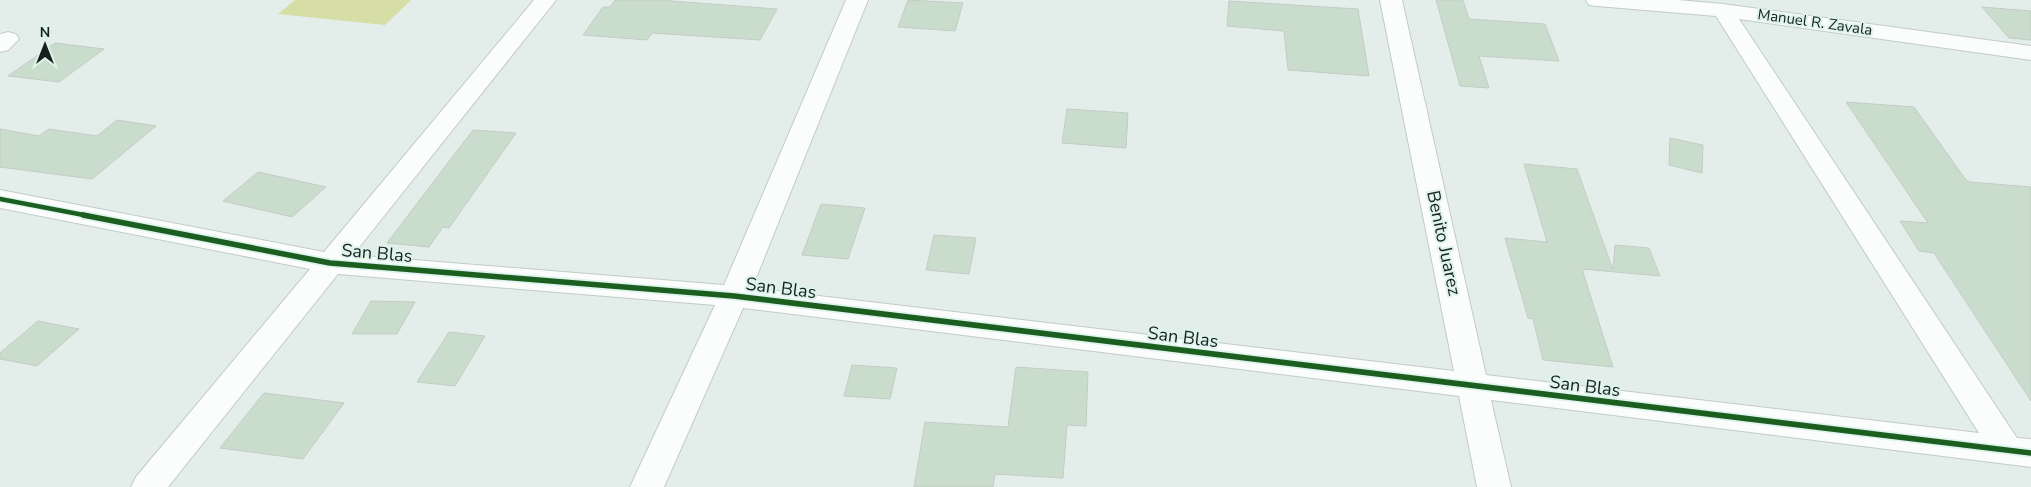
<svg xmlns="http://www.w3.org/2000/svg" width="2031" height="487" font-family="'Nunito Sans',sans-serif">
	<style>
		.green { fill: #d6dea5 }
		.building { fill: #caddcc; stroke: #c4cbc7 }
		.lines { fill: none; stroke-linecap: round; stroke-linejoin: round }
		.street-casing { stroke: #c2cbc8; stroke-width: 2 }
		.street { fill: #fbfcfc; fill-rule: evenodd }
		.cycleway-far1-casing { stroke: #def3ec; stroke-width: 7 }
		.cycleway-casing { stroke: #def3ec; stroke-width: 9 }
		.cycleway-far1 { stroke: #1b5e20; stroke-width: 4.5 }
		.cycleway { stroke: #1b5e20; stroke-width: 5.5 }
		.labels { text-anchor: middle; stroke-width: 4; stroke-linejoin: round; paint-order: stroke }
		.far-street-label { font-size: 15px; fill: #18201e; stroke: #def3ec }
		.street-label { font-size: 18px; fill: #18201e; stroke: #def3ec }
	</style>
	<rect width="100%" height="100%" fill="#e3eeeb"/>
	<path class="green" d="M295,0H411L385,25L278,14Z"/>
	<path class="building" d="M615,0H659L777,9L760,40L652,33L647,40L583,35L603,7H610Z
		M908,0L963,3L955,31L898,27Z
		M1436,0H1463L1469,19L1545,24L1559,61L1479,56L1489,88L1460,86Z
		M1229,1L1358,9L1369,76L1288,70L1284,31L1227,26Z
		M1982,7L2031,11V40L2009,38Z
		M55,43L104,49L59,82L8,76Z
		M1846,102L1914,107L1966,180L1970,182L2031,187V401L1934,253L1919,251L1900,221L1928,223Z
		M1067,109L1128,113L1126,148L1062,143Z
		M117,120L156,126L92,179L0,167V129L39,136L49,129L97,136Z
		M473,130L516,133L449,228L443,227L429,247L387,243Z
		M1670,138L1703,145L1702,173L1669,165Z
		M1524,164L1577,169L1613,270L1615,245L1649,248L1660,276L1582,269L1613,367L1543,360L1533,319L1528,318L1505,238L1547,242Z
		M258,172L326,187L292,217L223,201Z
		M821,204L865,208L848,259L802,255Z
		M934,235L976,238L969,274L926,270Z
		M371,301L415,302L397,334H352Z
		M38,321L79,329L37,366L0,359V353Z
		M449,332L485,336L455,386L417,382Z
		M852,365L897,368L890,399L844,396Z
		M1016,367L1088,372L1086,426L1067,425L1063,478L995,474L993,487H914L925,422L1008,427Z
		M264,393L344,403L303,459L220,448Z"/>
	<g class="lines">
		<g class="street-casing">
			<path id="street" d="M534,0H556L353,255L724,285L846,0H868L752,288L1454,371L1380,0H1402L1486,375L1979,433L1716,16L1597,6L1589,5L1586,0H1678L1723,4L2031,46V60L1739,19L2017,438L2031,439V467L1491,400L1511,487H1477L1459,396L743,308L664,487H630L715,305L338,274L168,487H131L136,477L310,269L0,208V190L324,252Z
				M8,32L16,34L19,39L8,50L0,52V34Z"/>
		</g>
		<use href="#street" class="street"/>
		<g class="cycleway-far1-casing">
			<path id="cycleway-far1" d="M0,199L89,216"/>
		</g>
		<g class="cycleway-casing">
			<path id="cycleway" d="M83,215L330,263L734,296L2031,453"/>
		</g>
		<use href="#cycleway-far1" class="cycleway-far1"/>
		<use href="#cycleway" class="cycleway"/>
	</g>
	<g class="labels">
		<g class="far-street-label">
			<text transform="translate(1815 22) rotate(8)" y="5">Manuel R. Zavala</text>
		</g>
		<g class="street-label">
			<text transform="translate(1444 243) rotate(78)" y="6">Benito Juarez</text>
			<text transform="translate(377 253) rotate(5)" y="6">San Blas</text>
			<text transform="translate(781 288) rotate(7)" y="6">San Blas</text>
			<text transform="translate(1183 337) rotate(7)" y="6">San Blas</text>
			<text transform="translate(1585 386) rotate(7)" y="6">San Blas</text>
		</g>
	</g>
	<g transform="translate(45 45)" stroke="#def3ec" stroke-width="4" paint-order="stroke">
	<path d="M0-4L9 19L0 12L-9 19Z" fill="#18201e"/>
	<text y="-8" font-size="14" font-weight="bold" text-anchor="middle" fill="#18201e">N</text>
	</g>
</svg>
